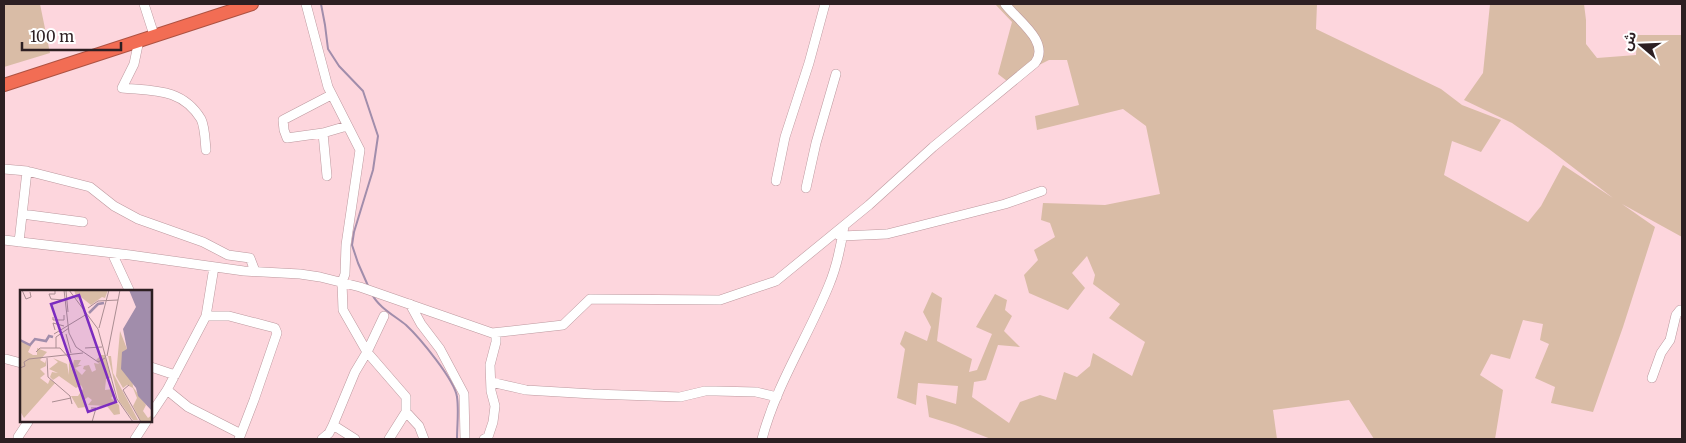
<svg xmlns="http://www.w3.org/2000/svg" width="1686" height="443" font-family="Merriweather,'Noto Sans Arabic',serif">
	<style>
		.green { fill: #d9bca6 }
		.lines { fill: none; stroke-linecap: round; stroke-linejoin: round }
		.stream { stroke: #a18dab; stroke-width: 2 }
		.minor-casing { stroke: #bc989e; stroke-width: 10 }
		.highway-casing { stroke: #ad5242; stroke-width: 14 }
		.minor { stroke: #fff; stroke-width: 9 }
		.highway { stroke: #f26d54; stroke-width: 12 }
		.inset-river { fill: none; stroke: #a18dab; stroke-width: 2.5 }
		.inset-road { fill: none; stroke: #aa8d92; stroke-width: 1 }
		.view { fill: #7b2cbf; fill-opacity: 0.15; stroke: #7b2cbf; stroke-width: 2.5 }
		.inset-edge { fill: none; stroke: #2d1f22; stroke-width: 2.5 }
	</style>
	<rect width="100%" height="100%" fill="#fdd6dd"/>
	<path class="green" d="M4,4H40L50,53L4,67Z
		M995,4H1317L1316,29L1441,89L1462,105L1501,120L1481,152L1452,141L1444,175L1528,222L1541,206L1563,165L1613,198L1549,149L1512,123L1464,100L1483,73L1490,4H1584L1586,20V44L1597,58L1636,55L1637,35H1682V237L1622,204L1655,227L1623,327L1593,412L1551,403L1555,387L1535,378L1549,344L1540,340L1543,324L1523,320L1510,359L1491,354L1480,375L1503,390L1495,439H1374L1349,400L1273,410L1277,439H991L955,425L929,417L926,395L956,404L958,386L918,383L916,405L897,398L905,349L900,344L905,331L927,341L931,327L923,312L932,292L942,298L937,341L972,359L969,372L977,370L992,334L976,327L995,294L1007,300L1005,310L1012,316L1004,331L1020,347L998,345L986,380L974,382L972,397L1009,423L1020,402L1040,395L1056,400L1064,372L1077,377L1090,366L1093,353L1132,376L1145,342L1109,318L1120,304L1093,284L1095,275L1087,256L1072,273L1085,288L1068,310L1029,293L1024,275L1038,260L1034,250L1055,237L1050,223L1041,220L1043,203L1105,205L1160,194L1146,126L1123,109L1037,130L1035,116L1079,105L1067,60H1049L1007,81L998,74L1012,22Z"/>
	<g class="lines">
		<path class="stream" d="M321,4L325,25L328,49L339,66L363,91L378,136L373,170L354,232L352,245L358,263L369,288
			M372,294C378,307 395,316 406,325C419,337 455,380 457,397C459,410 457,426 457,439"/>
		<g class="minor-casing">
			<path id="minor" d="M144,4L154,35
				M306,4L328,87L360,150L346,245L345,274L342,282L343,310L367,352L406,397V412L419,426L424,439
				M139,40L134,64L122,88C154,91 182,88 201,119C205,127 205,141 206,150
				M331,95L283,120L284,130L287,138L323,133L347,126
				M323,133L327,176
				M4,169L27,171L90,187L114,206L138,219L203,242L228,255L250,258L255,271
				M776,181L785,137L809,63L825,4
				M806,188L816,143L836,74
				M22,214L83,222
				M838,235L842,236L887,234L907,229L1005,204L1042,191
				M4,240L130,255L244,271L300,274L320,277L360,287L492,333L563,325L590,299L720,300L776,281L869,205L933,147L1035,63C1051,42 1016,19 1005,4
				M19,242L27,171
				M112,253L130,292
				M410,304L421,324L440,349L464,394L465,439
				M206,316H229L275,328L277,333L254,400L239,439
				M6,359L21,363
				M151,367L175,375
				M1652,378L1661,353L1670,340L1676,315L1680,310H1682
				M491,382L526,390L593,394L680,397L705,391H716L756,392L777,397
				M167,390L188,407L241,434
				M151,414L167,390L206,316L214,267
				M333,425L355,439
				M18,437L28,422
				M135,439L146,422
				M322,439L329,433L333,425L355,372L367,352L384,316
				M389,439L406,412
				M484,439L488,437L493,422L495,406L491,391L490,365L496,342V333
				M762,439C776,385 808,337 829,285C837,266 841,246 844,226"/>
		</g>
		<g class="highway-casing">
			<path id="highway" d="M4,85L252,4"/>
		</g>
		<use href="#minor" class="minor"/>
		<use href="#highway" class="highway"/>
	</g>
	<g transform="translate(20 290)">
		<rect width="132" height="132" fill="#fdd6dd"/>
		<path d="M54,0H88L85,8L82,7L71,15L61,7L57,9ZM100,41L107,59L110,58L113,97L126,115L123,121L128,128L132,125V132H121L113,116L117,108L113,98L107,95L103,98L96,86ZM0,50L11,56L8,62L13,65H17V58L27,62L20,70L25,73L26,70V76L20,79L25,84L20,88L28,94L30,89L35,93L4,128L0,121ZM81,65H85L91,88L86,89L85,100L93,99L94,105L91,108L99,115L100,124L94,125L87,116L68,115L72,110L68,107L64,110L66,117L58,118L51,106H58L63,99L61,95L56,98L39,86L33,90L30,87L32,82L38,83L29,79L38,72L33,68L47,74L49,85V71L52,80L54,70H61L58,75H62L55,78L62,85L66,80L63,79L64,76L69,75L72,82L76,80L74,73L79,74L76,70ZM88,66H91L93,83L118,130H113L99,111Z" fill="#d9bca6"/>
		<path d="M109,0H132V121L118,106L116,98L101,79L102,62L107,59L103,39L116,17Z" fill="#a18dab"/>
		<path class="inset-river" d="M69,23L78,14L84,13M0,50L10,55L15,49L26,51L29,46L33,47"/>
		<path class="inset-road" d="M2,0L6,9L11,7L10,2M35,0V4H29L31,9L44,10M44,0L49,43L56,57L78,72L85,68M49,0L78,39L97,109L113,132M46,1L48,22M68,18L78,11L98,10M33,27V30H44V25M79,38L89,0M35,40L33,33L44,36M34,44L67,24M46,44L51,63M36,58V47L49,38M65,58L82,57M16,62L20,58H40L50,69M87,66L100,0M27,68L28,87L50,106L52,114M0,78L5,76L4,72L9,69L63,63M109,95L103,100L121,132M32,112L51,108M71,118H76L72,132"/>
		<path class="view" d="M59,5L96,112L68,122L31,14Z"/>
		<rect width="132" height="132" class="inset-edge"/>
	</g>
	<rect width="1686" height="443" fill="none" stroke="#2d1f22" stroke-width="10"/>
	<g transform="translate(1641 45) rotate(289)" stroke="#ffffff" stroke-width="4" paint-order="stroke">
	<path d="M0-4L9 19L0 12L-9 19Z" fill="#2d1f22"/>
	<text y="-8" font-size="14" font-weight="bold" text-anchor="middle" fill="#2d1f22">ش</text>
	</g>
	<path d="M22 42v8h99v-8" fill="none" stroke="#2d1f22" stroke-width="2.5"/>
	<text x="30" y="42" font-size="15" fill="#2d1f22" stroke="#ffffff" stroke-width="4" paint-order="stroke">100 m</text>
</svg>
